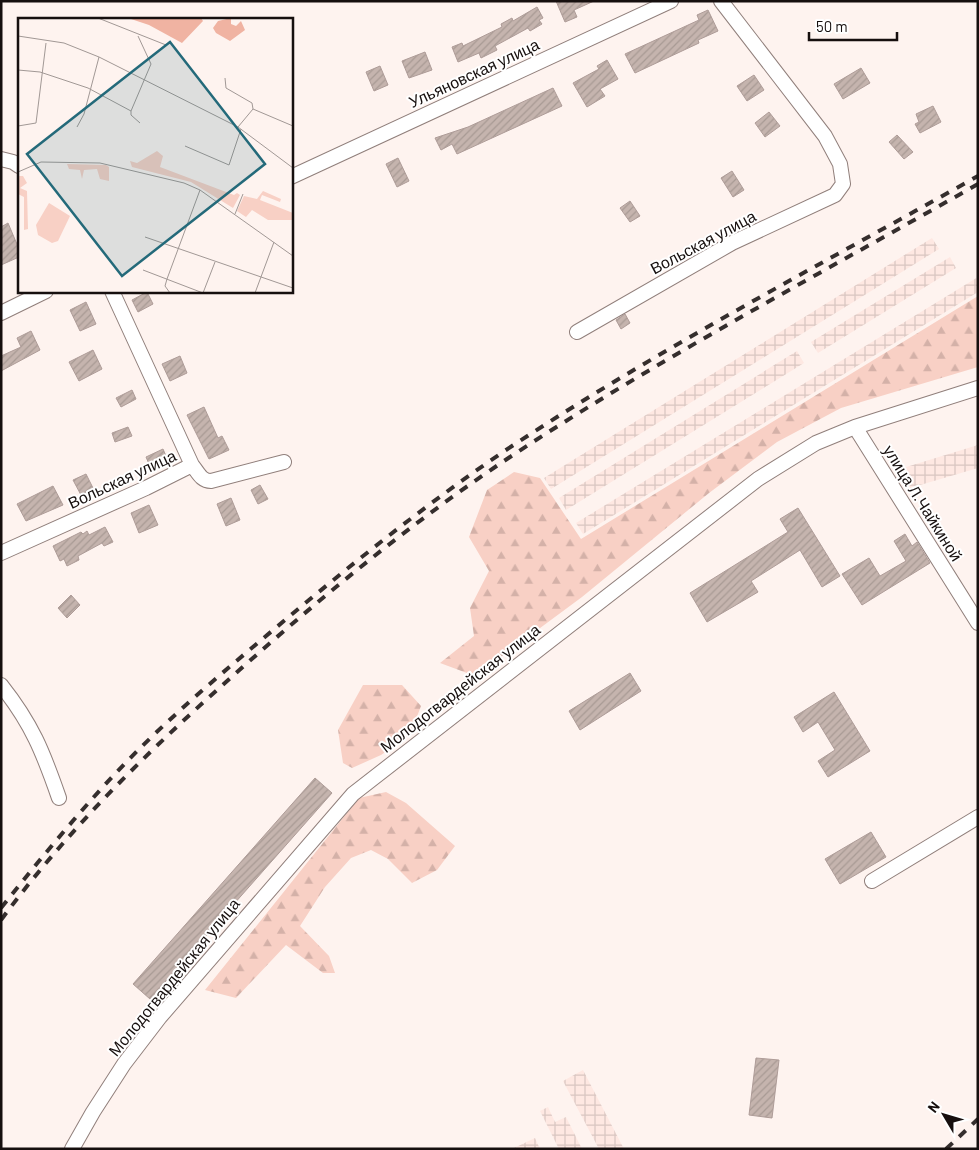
<svg xmlns="http://www.w3.org/2000/svg" width="979" height="1150" font-family="Barlow,sans-serif">
	<style>
		.industrial { fill: url(#industrial-grid) }
		.forest { fill: url(#forest-firs) }
		.building { fill: url(#building-hatch); stroke: #ae9c98 }
		.lines { fill: none; stroke-linecap: round; stroke-linejoin: round }
		.minor-casing { stroke: #907f7b; stroke-width: 16 }
		.minor { stroke: #fff; stroke-width: 14 }
		.rail { stroke: #352e2d; stroke-width: 4; stroke-dasharray: 9 9; stroke-linecap: butt }
		.labels { text-anchor: middle; stroke-width: 4; stroke-linejoin: round; paint-order: stroke }
		.street-label { font-size: 16px; fill: #160f0e; stroke: #fff }
		.inset-road { fill: none; stroke: #a19895; stroke-width: 1 }
		.view { fill: #246a7a; fill-opacity: 0.15; stroke: #246a7a; stroke-width: 2.5 }
		.inset-edge { fill: none; stroke: #160f0e; stroke-width: 2.5 }
	</style>
	<defs>
		<pattern id="industrial-grid" width="8" height="8" patternUnits="userSpaceOnUse" patternTransform="scale(1.25)"><rect width="8" height="8" fill="#fee8e2"/><path d="M0 4h8M4 0v8" fill="none" stroke="#d9c6c1"/></pattern>
		<pattern id="forest-firs" width="22" height="20" patternUnits="userSpaceOnUse" patternTransform="scale(1.25)"><rect width="22" height="20" fill="#f8d0c5"/><path d="M5 1l3.5 6h-7zM16 11l3.5 6h-7z" fill="#d4b1a8"/></pattern>
		<pattern id="building-hatch" width="6" height="6" patternUnits="userSpaceOnUse" patternTransform="scale(1.25)"><rect width="6" height="6" fill="#c5b4ae"/><path d="M-1 1l2-2M0 6l6-6M5 7l2-2" fill="none" stroke="#a89a94"/></pattern>
	</defs>
	<rect width="100%" height="100%" fill="#fef3ef"/>
	<path class="industrial" d="M932,238L939,249L551,489L544,478Z
		M950,257L956,268L818,353L811,342Z
		M978,277V292L583,534L576,523Z
		M797,351L804,363L566,510L559,498Z
		M978,445V468L910,488L903,468Z
		M583,1070L624,1149H599L563,1081Z
		M548,1107L555,1122L566,1117L582,1149H559L540,1111Z
		M535,1138L540,1149H514V1148Z"/>
	<path class="forest" d="M978,296V367L841,408L777,442L709,493L582,597L475,676L440,663L474,636L470,608L489,571L469,537L487,490L514,472L540,478L581,539Z
		M363,685H402L421,706L410,735L381,755L352,768L343,763L338,730Z
		M386,792L406,803L455,846L437,870L412,883L388,859L371,850L351,858L325,887L300,926L329,956L335,973H323L286,945L236,998L205,990L359,798Z"/>
	<path class="building" d="M556,1H594L574,10L577,17L565,22Z
		M537,7L543,18L539,20L542,24L530,31L528,28L495,46L497,50L481,58L479,53L458,62L452,47L462,43L463,46L502,27L501,24L512,18L513,21Z
		M708,10L718,31L698,40L699,43L635,73L625,54L699,20L697,15Z
		M425,52L432,70L409,78L402,61Z
		M607,60L618,79L600,89L605,96L587,107L573,83L599,69L597,66Z
		M380,66L388,85L374,91L366,72Z
		M861,68L870,83L843,99L834,84Z
		M754,75L764,90L747,101L737,86Z
		M553,88L562,106L457,154L452,144L441,150L435,138L468,127Z
		M933,106L941,122L920,133L915,124L919,122L916,114Z
		M769,112L780,126L765,137L755,123Z
		M897,135L913,152L904,159L889,142Z
		M398,158L409,181L397,187L386,164Z
		M732,171L744,190L733,197L721,178Z
		M630,201L640,216L630,222L620,208Z
		M8,223L19,249V257L1,265V227Z
		M147,292L153,304L138,312L132,300Z
		M86,302L96,324L80,331L70,310Z
		M625,314L630,323L621,329L616,320Z
		M31,331L40,350L1,371V356L21,347L17,338Z
		M93,350L102,369L79,381L69,362Z
		M180,356L187,373L170,381L162,364Z
		M132,390L136,399L121,407L116,398Z
		M204,407L218,438L222,436L229,450L209,459L187,415Z
		M128,427L132,436L115,442L112,433Z
		M163,449L169,463L152,471L146,457Z
		M86,474L93,488L81,495L73,480Z
		M260,485L268,499L258,504L251,490Z
		M53,486L63,505L26,521L17,504Z
		M231,498L240,520L226,526L217,504Z
		M149,505L158,525L139,533L131,513Z
		M798,508L840,576L822,587L800,550L751,581L758,592L707,622L690,593L788,532L780,519Z
		M105,527L113,542L104,546L102,543L78,556L79,560L67,566L64,559L60,561L53,546L81,532L83,534L87,531L89,535Z
		M905,534L912,546L917,542L930,563L862,605L842,574L869,558L880,576L906,561L894,541Z
		M71,595L80,605L67,618L58,608Z
		M630,673L641,691L580,730L569,711Z
		M834,692L870,751L828,777L818,761L835,750L818,722L803,732L794,717Z
		M315,778L332,793L150,999L133,984Z
		M871,832L886,857L840,884L825,859Z
		M756,1058L779,1060L772,1118L749,1115Z"/>
	<g class="lines">
		<g class="minor-casing">
			<path id="minor" d="M1,159L13,162L19,166
				M291,177L671,1
				M112,291L192,465
				M1,313L46,291
				M577,332L732,243L835,195L843,184L840,164L825,136L721,1
				M855,427L978,623
				M1,553L146,488L192,465C198,472 201,481 211,481L284,462
				M1,685C32,724 43,752 59,798
				M872,881L978,817
				M72,1149L93,1112L124,1064L160,1017L353,794L758,479L816,443L855,427L978,388"/>
		</g>
		<use href="#minor" class="minor"/>
		<path class="rail" d="M1,908C37,863 74,818 113,776C169,716 234,663 297,610C363,555 431,501 503,452C655,351 818,266 978,176
			M1,920C66,832 144,755 226,682C314,603 408,525 507,459C658,359 820,274 978,184
			M946,1149L978,1119"/>
	</g>
	<g class="labels">
		<g class="street-label">
			<text transform="translate(474 73) rotate(-25)" y="6">Ульяновская улица</text>
			<text transform="translate(703 242) rotate(-28)" y="6">Вольская улица</text>
			<text transform="translate(122 479) rotate(-25)" y="6">Вольская улица</text>
			<text transform="translate(923 503) rotate(58)" y="6">улица Л.Чайкиной</text>
			<text transform="translate(460 688) rotate(-38)" y="6">Молодогвардейская улица</text>
			<text transform="translate(174 977) rotate(-51)" y="6">Молодогвардейская улица</text>
		</g>
	</g>
	<g transform="translate(18 18)">
		<rect width="275" height="275" fill="#fef3ef"/>
		<path d="M139,133L145,138L142,149L216,177L219,175L222,177L215,190L173,164L114,149L112,143L119,145ZM49,146L88,147L91,149V163L82,161L79,151L66,152L64,161L62,152L51,151ZM0,158H5L9,165L2,170L9,173L10,211L6,212V179L0,176ZM245,173L263,181L262,184L244,177L242,182L275,195V202H250L234,192L228,199L219,193L226,178L239,181Z" fill="#f8d0c5"/>
		<path d="M31,185L52,198L40,223L34,225L20,217L18,207Z" fill="#f8d0c5"/>
		<path d="M110,0H183L185,3L164,25L131,7ZM213,0V6L218,8L223,3L227,12L212,23L198,15L195,10L200,3Z" fill="#f0b3a2"/>
		<path class="inset-road" d="M80,0L148,27M0,18L46,25L81,39L220,109L275,150M0,52L22,54L70,70L113,93V97L122,105M207,60L208,70L234,85L235,91L275,108M113,93L133,46L120,18M0,108L18,105L28,25M59,109L66,96L81,39M220,109L235,91M167,128L211,147L223,111M0,154L23,144L82,145L166,165L182,172L275,238M217,196L225,176M127,219L275,270M125,252L185,275M152,275L147,268L149,261L182,172M185,275L197,244M237,275L256,224"/>
		<path class="view" d="M152,24L247,146L104,258L9,136Z"/>
		<rect width="275" height="275" class="inset-edge"/>
	</g>
	<rect width="979" height="1150" fill="none" stroke="#160f0e" stroke-width="5"/>
	<g transform="translate(944 1115) rotate(308)" stroke="#ffffff" stroke-width="4" paint-order="stroke">
	<path d="M0-4L9 19L0 12L-9 19Z" fill="#160f0e"/>
	<text y="-8" font-size="14" font-weight="bold" text-anchor="middle" fill="#160f0e">N</text>
	</g>
	<path d="M809 32v8h88v-8" fill="none" stroke="#160f0e" stroke-width="2.5"/>
	<text x="816" y="32" font-size="15" fill="#160f0e" stroke="#ffffff" stroke-width="4" paint-order="stroke">50 m</text>
</svg>
